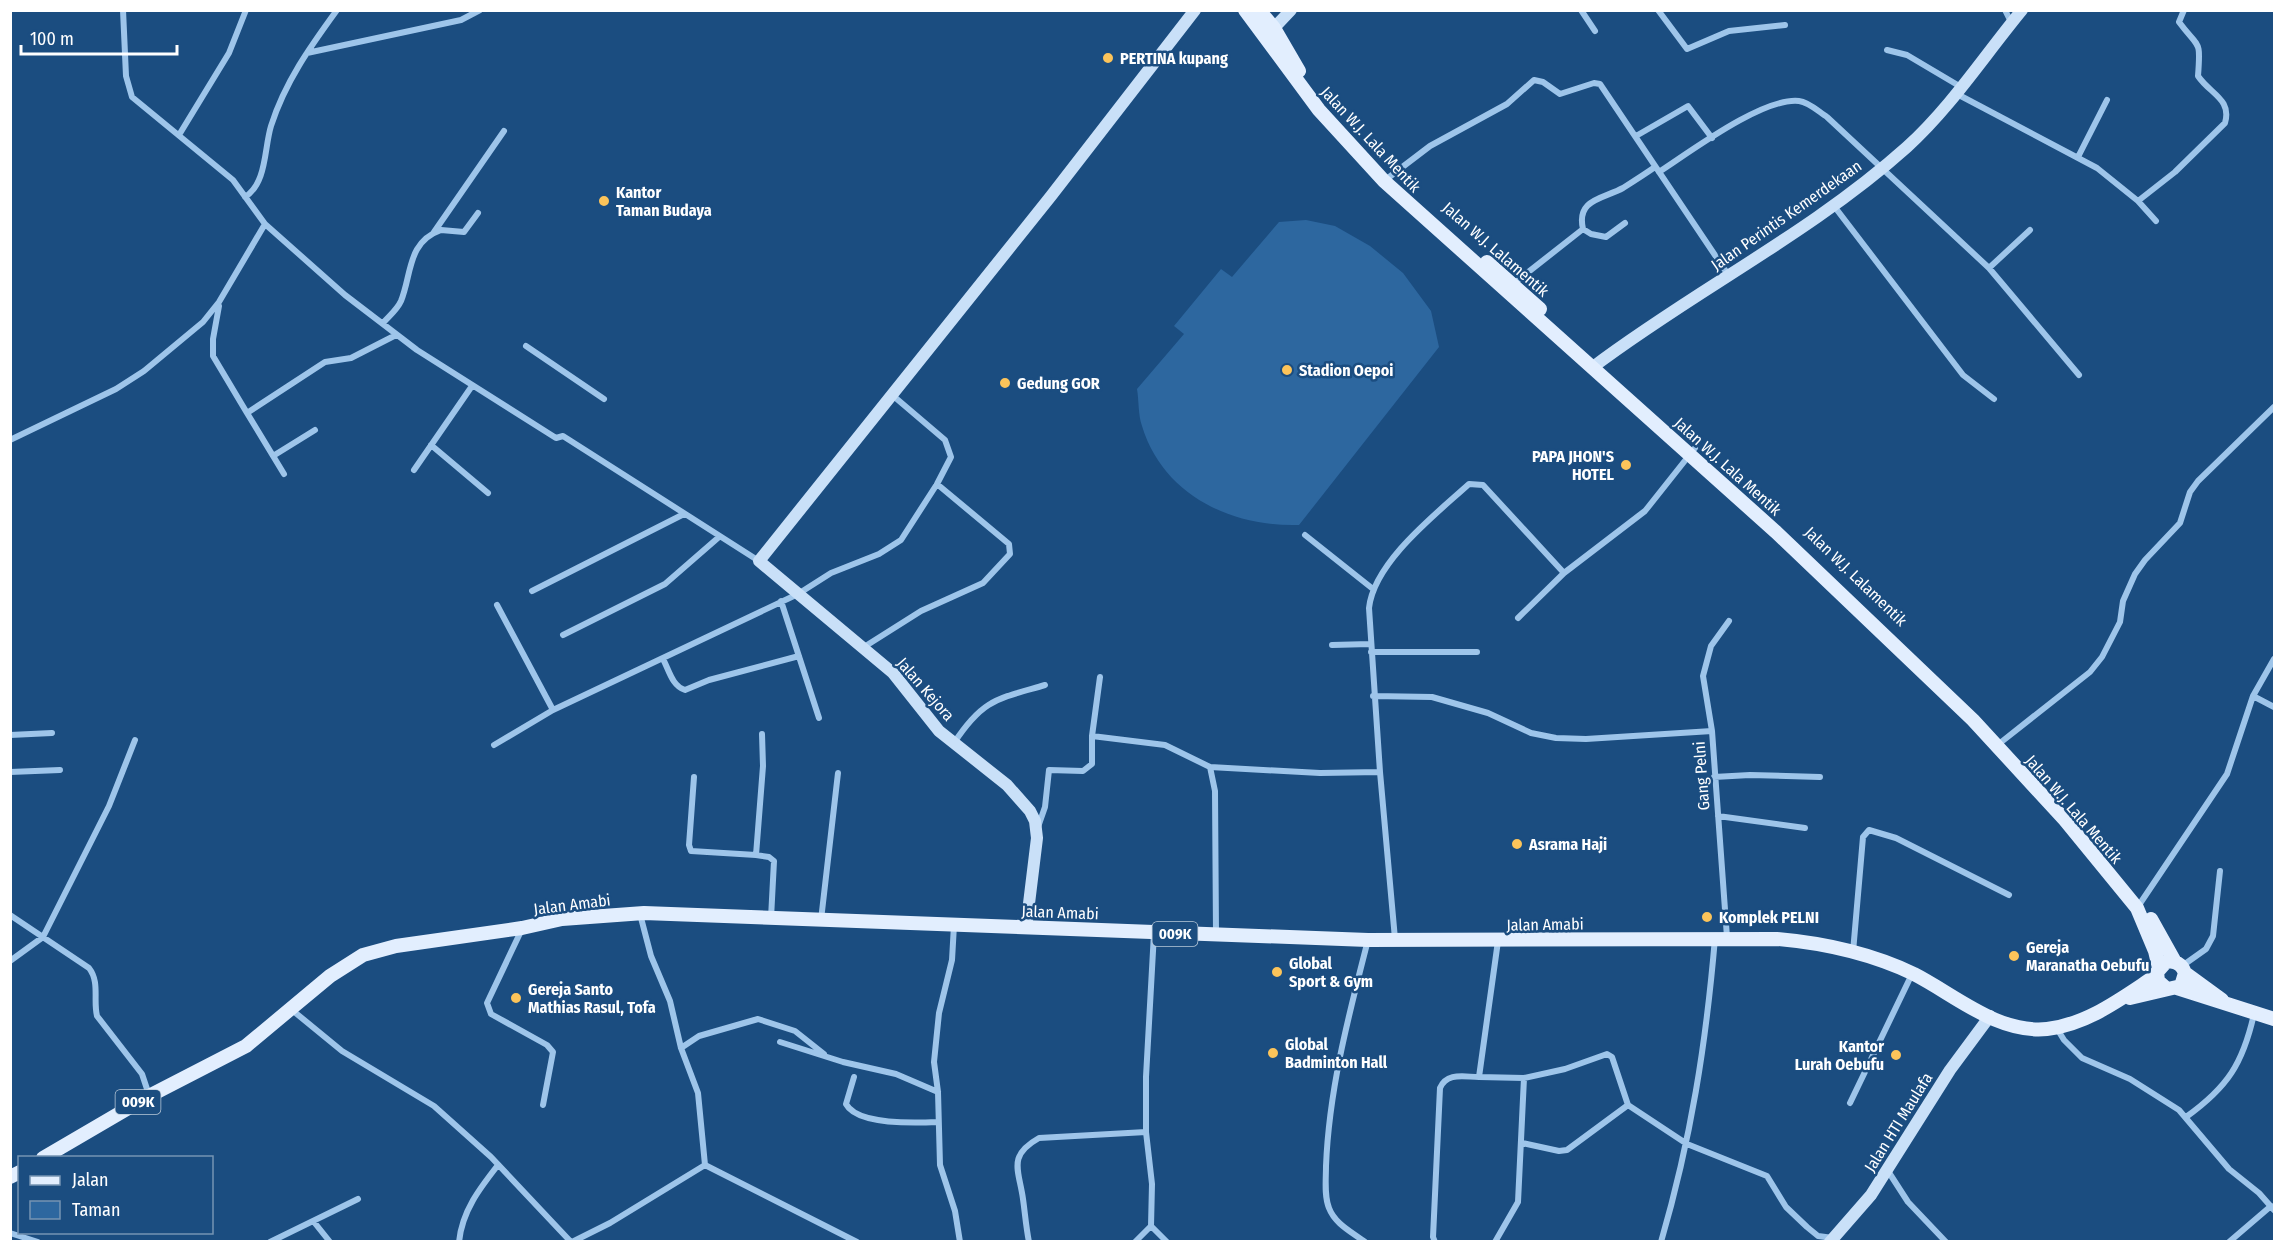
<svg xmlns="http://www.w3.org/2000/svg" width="2285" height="1252" font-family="'Fira Sans Condensed',sans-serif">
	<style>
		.green { fill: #2d679f }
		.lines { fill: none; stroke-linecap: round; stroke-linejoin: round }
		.street { stroke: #9ec5ea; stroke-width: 6 }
		.secondary { stroke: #c9e0f8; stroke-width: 12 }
		.primary { stroke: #e2eefe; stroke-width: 14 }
		.poi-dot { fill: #fcc45a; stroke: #1b4d80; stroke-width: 2 }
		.labels { text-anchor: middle; stroke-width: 5; stroke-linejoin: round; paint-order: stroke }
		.shield { fill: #1b4d80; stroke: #bbcad9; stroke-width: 1.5 }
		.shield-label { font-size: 15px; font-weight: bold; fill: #fff }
		.poi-label { font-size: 16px; font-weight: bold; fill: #fff; stroke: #1b4d80; text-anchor: start }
		.street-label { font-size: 16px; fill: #fff; stroke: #1b4d80 }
	</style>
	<rect width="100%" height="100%" fill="#1b4d80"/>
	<path class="green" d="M1306,220L1335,226L1370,246L1403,273L1431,311L1439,347L1299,525C1231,527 1163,495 1142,426C1138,415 1139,401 1137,389L1184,334L1174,326L1221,269L1232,277L1279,222Z"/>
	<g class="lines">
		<path class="street" d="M123,10L126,76L132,97L233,180L265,224L345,295L417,350L556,438L563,436L759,561
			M1581,10L1595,31
			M1658,10L1687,49L1729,31L1785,25
			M2005,10L2011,22
			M1887,50L1907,55L1961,87
			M307,53L461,20L480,10
			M1957,94L2097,168L2138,201L2156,221
			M179,135L229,53L246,10
			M1636,136L1688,106L1712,138
			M2078,157L2107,100
			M1659,172C1690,152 1763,97 1799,101C1809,102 1819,112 1827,117L1989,268L2079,375
			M1384,181L1430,146L1507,104L1534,80L1543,82L1560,94L1594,83L1600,84L1729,276
			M245,197C267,183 264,149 271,126C285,82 310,47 337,10
			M2138,201L2175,172L2225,123C2232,99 2210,94 2198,76C2201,38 2199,49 2179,22L2184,10
			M1834,206L1963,375L1994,399
			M1583,229C1576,199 1603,199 1623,188C1634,181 1645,174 1655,167
			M434,232L504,131
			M1989,268L2030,230
			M1513,284L1583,229L1591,234L1606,237L1625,223
			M219,306L213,339V356L247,413L325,362L351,358L396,335
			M383,323C389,316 397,310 401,301C412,274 407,242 441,230L464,232L478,213
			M526,346L604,399
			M247,413L284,474
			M10,440L116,389L144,371L203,322L219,302L265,224
			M431,445L488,493
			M273,456L315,430
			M414,470L472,386
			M1305,535L1373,589
			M532,591L684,514
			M781,601L819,718
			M497,605L553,710
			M1518,618L1564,573L1645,511L1695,448
			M563,635L665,584L719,537
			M1332,645L1370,644
			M864,647L921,611L983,583L1010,554L1009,544L937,484
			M1371,652H1477
			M663,659C669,670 672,686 685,690L709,680L799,656
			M1373,696L1432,697L1488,713L1531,733L1556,738L1586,739L1712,731
			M2253,696L2274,707
			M762,734L763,766L756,855L769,857L774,861L771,918
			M10,735L52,733
			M1092,736L1165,745L1210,767L1320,773L1380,772L1369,608C1374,562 1436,514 1469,484L1483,485L1564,573
			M954,743C983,699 997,699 1045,685
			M2000,743L2090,672L2102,657L2120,622L2123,601L2135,574L2145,560L2180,523L2190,492L2198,481L2274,407
			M494,745L553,710L798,594L831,573L879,554L901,540L937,484L951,457L945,440L891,394
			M1210,767L1215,791L1216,934
			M10,772L60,770
			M1380,772L1395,939
			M694,777L689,845L691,851L756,855
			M1714,777L1750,775L1820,777
			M1718,816L1805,828
			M1038,827L1045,807L1049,770L1083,771L1092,764V736L1100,677
			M2137,908L2227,774L2253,696L2274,659
			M640,914L651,956L670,1001L681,1048L698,1093L705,1165L857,1242
			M10,915L89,968C100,982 93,1000 97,1016L142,1074L149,1095
			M821,920L838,773
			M954,925L952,960L939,1013L934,1062L938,1092L940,1165L955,1211L960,1242
			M522,929L487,1003L491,1014L547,1045L553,1052L543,1105
			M1727,937L1712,731L1703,676L1711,646L1729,621
			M1853,952L1863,837L1869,830L1896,838L2009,895
			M10,961L43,937L109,806L135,740
			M2182,966L2206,949L2213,936L2220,871
			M292,1010L342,1051L434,1106L491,1157L571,1242
			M2056,1027L2064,1040L2082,1058L2130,1079L2179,1110L2229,1169L2259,1193L2274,1210
			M780,1042L843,1062L896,1074L938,1092
			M681,1048L699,1036L758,1019L795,1031L824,1054
			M854,1077L846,1104C857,1125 916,1123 937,1122
			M1479,1077L1524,1078L1565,1069L1607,1054L1612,1057L1628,1105L1687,1144L1767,1176L1786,1207L1807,1227L1818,1236L1833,1238
			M1850,1103L1912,974
			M2186,1117C2228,1087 2243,1063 2254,1014
			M1522,1143L1559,1151L1567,1150L1628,1105
			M1888,1171L1908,1202L1946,1242
			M314,1222L330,1242
			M1151,1226L1152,1184L1146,1132V1077L1154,933
			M10,1233L38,1242
			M270,1242L358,1199
			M459,1242C462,1211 480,1188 498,1165
			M572,1242L610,1223L705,1165
			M1029,1242C1026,1227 1025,1213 1023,1199C1019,1170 1007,1156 1039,1138L1146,1132
			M1135,1242L1151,1226L1167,1242
			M1365,1242C1352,1232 1335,1224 1329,1208C1324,1196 1326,1179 1326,1166C1329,1089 1349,1014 1368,940
			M1435,1242L1433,1237L1440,1088C1447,1072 1464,1077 1479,1077L1498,941
			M1495,1242L1518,1202L1524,1078
			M1661,1242C1691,1139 1706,1044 1715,938
			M2229,1242L2271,1206"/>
		<path class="secondary" d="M1274,28L1291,10
			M1593,367C1695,290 1811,233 1907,147C1951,107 1984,56 2022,10
			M1026,928L1037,838L1035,821L1030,811L1007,785L939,731L893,673L759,561L1051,196L1195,10
			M1830,1242L1871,1195L1950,1070L1990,1016"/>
		<path class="primary" d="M1245,10L1319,110L1384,181L1776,532L1973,720L2065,820L2137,908L2155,951L2159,968
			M1259,10L1274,28L1299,71
			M1487,262L1540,309
			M2151,919L2175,962
			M2185,973L2222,1000
			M2177,988L2274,1019
			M2130,998L2181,986L2185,973C2182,964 2175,960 2166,962L2157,972L2158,981L2167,989
			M43,1158L149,1096L246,1046L330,976L363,955L396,946L522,928L562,919L644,913L1368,940L1777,939C1823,943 1872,954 1914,974C1955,995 1998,1034 2047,1029C2089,1024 2123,997 2157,975
			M10,1177L20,1172"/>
	</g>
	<g class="poi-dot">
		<circle cx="1108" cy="58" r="6"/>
		<circle cx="604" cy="201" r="6"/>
		<circle cx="1287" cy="370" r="6"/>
		<circle cx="1005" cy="383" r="6"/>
		<circle cx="1626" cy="465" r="6"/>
		<circle cx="1517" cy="844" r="6"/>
		<circle cx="1707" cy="917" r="6"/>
		<circle cx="2014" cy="956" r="6"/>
		<circle cx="1277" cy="972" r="6"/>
		<circle cx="516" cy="998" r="6"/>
		<circle cx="1273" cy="1053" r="6"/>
		<circle cx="1896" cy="1055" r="6"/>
	</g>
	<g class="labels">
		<g class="shield">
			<rect x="1152.5" y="922" width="45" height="24" rx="4.5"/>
			<rect x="115.5" y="1090" width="45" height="24" rx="4.5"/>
		</g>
		<g class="shield-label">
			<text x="1175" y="939">009K</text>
			<text x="138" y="1107">009K</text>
		</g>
		<g class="poi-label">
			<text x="1120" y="64">PERTINA kupang</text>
			<text x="616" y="198">Kantor<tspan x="616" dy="18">Taman Budaya</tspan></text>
			<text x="1299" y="376">Stadion Oepoi</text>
			<text x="1017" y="389">Gedung GOR</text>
			<text x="1614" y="462" text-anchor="end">PAPA JHON'S<tspan x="1614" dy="18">HOTEL</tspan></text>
			<text x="1529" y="850">Asrama Haji</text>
			<text x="1719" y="923">Komplek PELNI</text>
			<text x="2026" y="953">Gereja<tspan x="2026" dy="18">Maranatha Oebufu</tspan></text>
			<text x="1289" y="969">Global<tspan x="1289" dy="18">Sport &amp; Gym</tspan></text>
			<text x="528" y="995">Gereja Santo<tspan x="528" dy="18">Mathias Rasul, Tofa</tspan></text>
			<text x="1285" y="1050">Global<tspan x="1285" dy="18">Badminton Hall</tspan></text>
			<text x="1884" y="1052" text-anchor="end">Kantor<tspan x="1884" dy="18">Lurah Oebufu</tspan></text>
		</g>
		<g class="street-label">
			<text transform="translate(1371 139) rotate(47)" y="6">Jalan W.J. Lala Mentik</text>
			<text transform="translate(1786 215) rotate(-35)" y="6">Jalan Perintis Kemerdekaan</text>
			<text transform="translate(1496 249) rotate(41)" y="6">Jalan W.J. Lalamentik</text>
			<text transform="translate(1728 466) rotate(42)" y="6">Jalan W.J. Lala Mentik</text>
			<text transform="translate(1856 576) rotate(44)" y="6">Jalan W.J. Lalamentik</text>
			<text transform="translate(926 689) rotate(49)" y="6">Jalan Kejora</text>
			<text transform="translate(1701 776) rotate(-94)" y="6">Gang Pelni</text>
			<text transform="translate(2074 809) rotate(49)" y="6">Jalan W.J. Lala Mentik</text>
			<text transform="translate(572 904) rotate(-7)" y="6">Jalan Amabi</text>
			<text transform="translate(1060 912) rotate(2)" y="6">Jalan Amabi</text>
			<text transform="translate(1545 924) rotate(-1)" y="6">Jalan Amabi</text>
			<text transform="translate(1898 1122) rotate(-58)" y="6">Jalan HTI Maulafa</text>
		</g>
	</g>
	<rect width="2285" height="1252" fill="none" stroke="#ffffff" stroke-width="24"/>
	<rect x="18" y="1156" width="195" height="78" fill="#1b4d80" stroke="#7694b3" stroke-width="1.5"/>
	<rect x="30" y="1176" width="30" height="9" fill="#e2eefe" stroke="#7694b3" stroke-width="1.5"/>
	<text x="72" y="1186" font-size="18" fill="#ffffff">Jalan</text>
	<rect x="30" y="1201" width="30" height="18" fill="#2d679f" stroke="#7694b3" stroke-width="1.5"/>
	<text x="72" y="1216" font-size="18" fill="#ffffff">Taman</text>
	<path d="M21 45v9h156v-9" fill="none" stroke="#ffffff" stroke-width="3"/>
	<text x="30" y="45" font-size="18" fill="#ffffff" stroke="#1b4d80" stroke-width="4.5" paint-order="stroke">100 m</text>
</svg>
